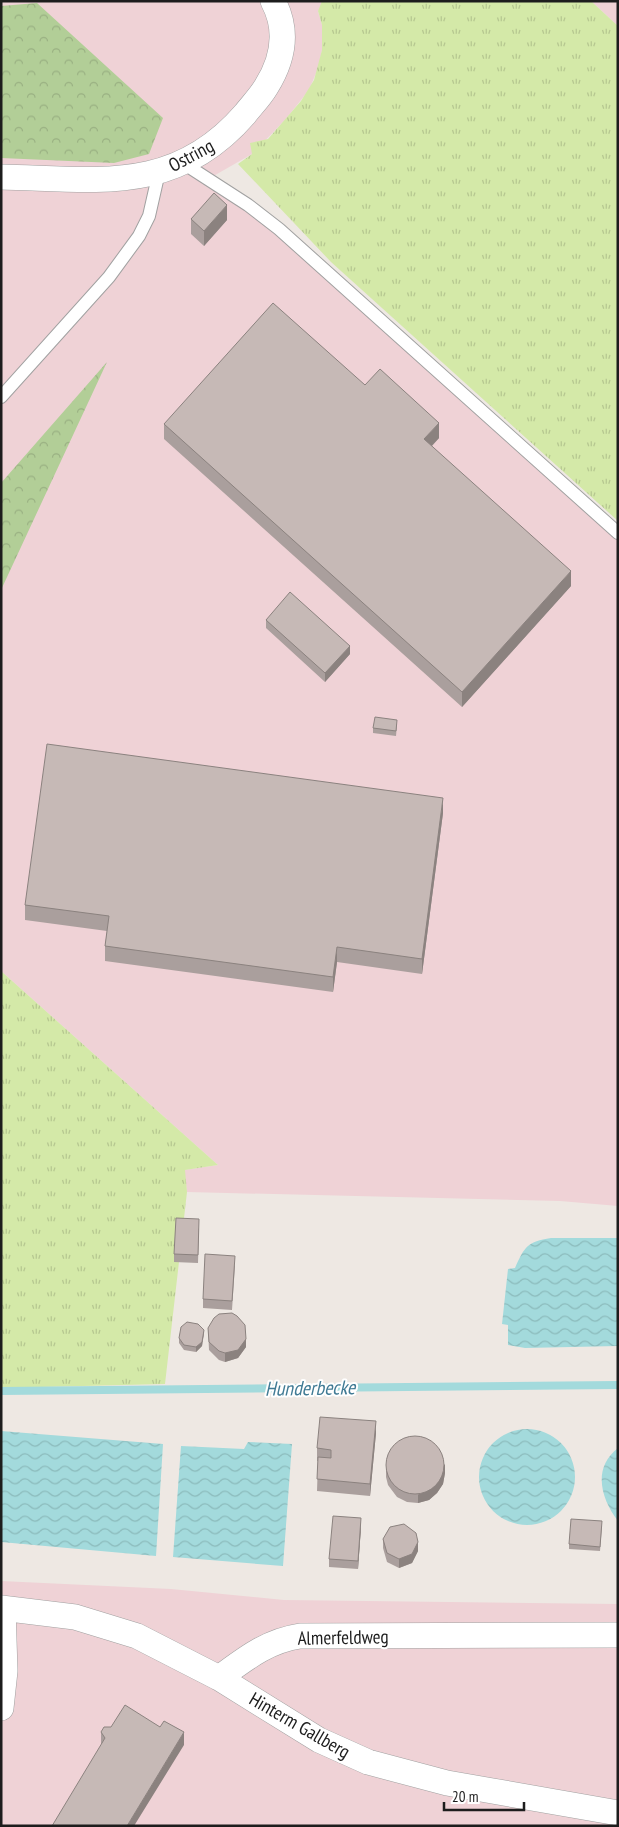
<svg xmlns="http://www.w3.org/2000/svg" width="619" height="1827" font-family="'PT Sans Narrow',sans-serif">
	<style>
		.commercial { fill: #efd2d6 }
		.grass { fill: url(#grass-tufts) }
		.forest { fill: url(#forest-crowns) }
		.water { fill: url(#water-waves) }
		.lines { fill: none; stroke-linecap: round; stroke-linejoin: round }
		.stream { stroke: #a3dadc; stroke-width: 8 }
		.lane-casing { stroke: #a1a1a1; stroke-width: 14 }
		.street-casing { stroke: #a1a1a1; stroke-width: 26 }
		.lane { stroke: #fff; stroke-width: 12 }
		.street { stroke: #fff; stroke-width: 25 }
		.wall { fill: #aa9f9d }
		.shaded-wall { fill: #8b827f }
		.building { fill: #c6b9b6; stroke: #8b827f }
		.labels { text-anchor: middle; stroke-width: 4; stroke-linejoin: round; paint-order: stroke }
		.street-label { font-size: 19px; fill: #1d1d1d; stroke: #fff }
		.water-label { font-size: 20px; font-style: italic; fill: #417b95; stroke: #fff }
	</style>
	<defs>
		<pattern id="grass-tufts" width="24" height="20" patternUnits="userSpaceOnUse" patternTransform="scale(1.25)"><rect width="24" height="20" fill="#d4e9a8"/><path d="M3 7l-1-3M5 7V3M7 7l1-3M15 17l-1-3M17 17v-4M19 17l1-3" fill="none" stroke="#b6c790"/></pattern>
		<pattern id="forest-crowns" width="20" height="18" patternUnits="userSpaceOnUse" patternTransform="scale(1.25)"><rect width="20" height="18" fill="#b2ce97"/><path d="M2 6a3 3 0 1 1 6 0M12 15a3 3 0 1 1 6 0" fill="none" stroke="#99b082"/></pattern>
		<pattern id="water-waves" width="16" height="10" patternUnits="userSpaceOnUse" patternTransform="scale(1.25)"><rect width="16" height="10" fill="#a3dadc"/><path d="M0 5q4-4 8 0t8 0" fill="none" stroke="#8cbbbc"/></pattern>
	</defs>
	<rect width="100%" height="100%" fill="#eee8e3"/>
	<path class="commercial" d="M1,1H324L318,11L322,25V50L319,66L309,90L285,120L252,154L203,182L238,198L618,540V1206L560,1201L187,1192L184,1170L218,1165L1,971Z
		M591,1H618V26Z
		M1,1581L171,1589L284,1600L618,1604V1826H1Z"/>
	<path class="grass" d="M322,1H591L618,26V521L331,262L238,164L252,154L250,143L268,139L301,101L314,80L322,50V25L318,11Z
		M1,971L218,1165L185,1170L187,1192L165,1384L1,1388Z"/>
	<path class="forest" d="M37,3L163,118L149,154L114,163L1,158V6Z
		M107,362L1,590V483Z"/>
	<path class="water" d="M551,1238H618V1346L525,1348L508,1345V1325L502,1324L508,1269L515,1268C525,1246 527,1242 551,1238Z
		M479 1477a48 48 0 1 1 96 0a48 48 0 1 1-96 0Z
		M1,1431L163,1444L156,1556L1,1542Z
		M248,1442L292,1444L283,1566L173,1557L181,1446L244,1449Z
		M618,1448V1521C601,1499 592,1468 618,1448Z"/>
	<g class="lines">
		<path class="stream" d="M1,1391L618,1385"/>
		<g class="lane-casing">
			<path id="lane" d="M183,163L248,205L279,229L618,533
				M1,397L109,277L139,236L149,216L159,172"/>
		</g>
		<g class="street-casing">
			<path id="street" d="M1,177C97,179 175,195 245,114C252,105 260,97 266,87C283,60 289,31 273,1
				M1,1608L75,1617L137,1636L219,1678L319,1740L368,1762L447,1783L618,1813
				M219,1678C245,1659 267,1641 300,1636L618,1635
				M1,1708L5,1671L3,1609"/>
		</g>
		<use href="#lane" class="lane"/>
		<use href="#street" class="street"/>
	</g>
	<path class="wall" d="M191,219L227,220L204,246L191,234Z
		M365,385L439,438L432,446L571,586L462,707L164,439V424Z
		M266,620L350,654L325,682L266,628Z
		M397,724L396,736L373,733V728Z
		M443,813L422,974L337,962L333,992L105,961V946L107,931L25,920V905Z
		M199,1228L198,1263L174,1262V1254Z
		M235,1265L232,1310L203,1308V1299Z
		M208,1328L246,1347L238,1358L225,1362L219,1360L209,1350Z
		M204,1334L202,1346L196,1352L184,1350L179,1343V1338Z
		M376,1433L370,1496L317,1491L318,1461H317V1448Z
		M386,1469L445,1473L443,1484L437,1493L429,1500L418,1503L407,1502L397,1497L388,1485L386,1477Z
		M602,1526L600,1551L569,1549V1544Z
		M361,1527L358,1569L329,1567V1559Z
		M383,1539L418,1551L412,1563L399,1568L387,1562L383,1548Z
		M101,1732L184,1745L101,1744Z"/>
	<path class="shaded-wall" d="M227,205V220L204,246V231Z
		M439,423V438L424,454V439Z
		M571,571V586L462,707V692Z
		M350,646V654L325,682V673Z
		M443,798V813L422,974V959Z
		M337,947V962L333,992V977Z
		M204,1330L202,1346L196,1352V1347Z
		M246,1339V1347L238,1358L225,1362V1353Z
		M376,1421V1433L370,1496V1484Z
		M445,1464V1473L443,1484L437,1493L429,1500L418,1503V1495Z
		M361,1518V1527L358,1569V1561Z
		M418,1542V1551L412,1563L399,1568V1559Z
		M184,1732V1745L134,1826H127Z"/>
	<path class="building" d="M214,193L227,205L204,231L191,219Z
		M273,303L365,385L380,369L439,423L424,439L571,571L462,692L164,424Z
		M290,592L350,646L325,673L266,620Z
		M375,717L397,720L396,731L373,728Z
		M47,744L443,798L422,959L337,947L333,977L105,946L109,916L25,905Z
		M176,1218L199,1219L198,1255L174,1254Z
		M205,1254L235,1256L232,1301L203,1299Z
		M232,1313L237,1316L245,1325L246,1339L238,1350L225,1353L219,1351L209,1342L208,1328L214,1318L219,1314Z
		M187,1322L198,1324L204,1330L202,1342L196,1347L184,1345L179,1338L181,1327Z
		M320,1417L376,1421L370,1484L317,1479L318,1457L331,1458V1450L317,1448Z
		M386 1465a29 29 0 1 1 58 0a29 29 0 1 1-58 0Z
		M333,1516L361,1518L358,1561L329,1559Z
		M571,1519L602,1521L600,1547L569,1544Z
		M404,1524L416,1533L418,1542L412,1554L399,1559L387,1553L383,1539L390,1527Z
		M125,1705L160,1727L164,1721L184,1732L127,1826H52L105,1738L101,1732L104,1727H111Z"/>
	<g class="labels">
		<g class="street-label">
			<text transform="translate(191 155) rotate(-28)" y="7">Ostring</text>
			<text transform="translate(343 1637) rotate(-1)" y="7">Almerfeldweg</text>
			<text transform="translate(300 1725) rotate(30)" y="7">Hinterm Gallberg</text>
		</g>
		<g class="water-label">
			<text transform="translate(310 1388) rotate(-1)" y="7">Hunderbecke</text>
		</g>
	</g>
	<rect width="619" height="1827" fill="none" stroke="#1d1d1d" stroke-width="5"/>
	<path d="M444 1802v8h80v-8" fill="none" stroke="#1d1d1d" stroke-width="2.5"/>
	<text x="452" y="1802" font-size="15" fill="#1d1d1d" stroke="#ffffff" stroke-width="4" paint-order="stroke">20 m</text>
</svg>
